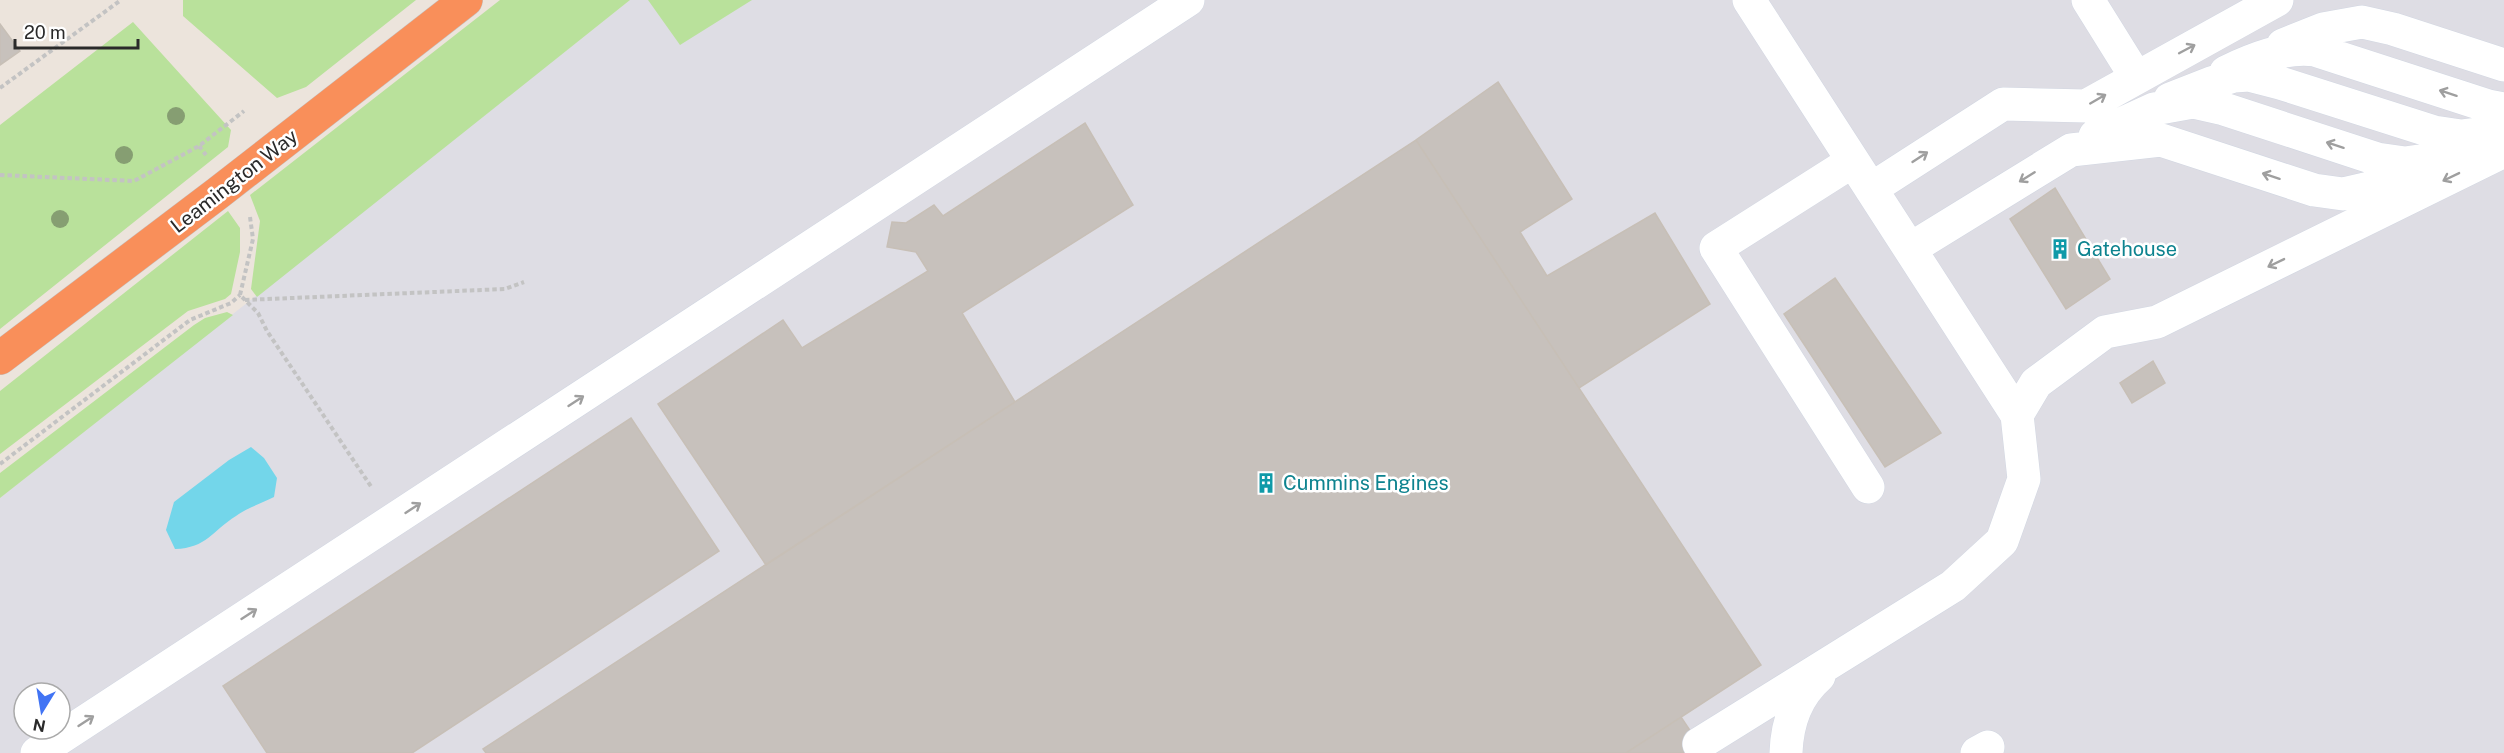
<svg xmlns="http://www.w3.org/2000/svg" width="2504" height="753" font-family="'Public Sans',sans-serif">
	<style>
		.industrial { fill: #dedde4; fill-rule: evenodd }
		.green { fill: #b9e19b }
		.water { fill: #73d6ea }
		.building { fill: #c7c1bc; stroke: #c7bfb6; stroke-width: 1.5 }
		.lines { fill: none; stroke-linecap: round; stroke-linejoin: round }
		.minor-casing { stroke: #d2d7e2; stroke-width: 34 }
		.highway-casing { stroke: #c3c3c3; stroke-width: 34 }
		.path { stroke: #c3c3c3; stroke-width: 4; stroke-dasharray: 4.5 3; stroke-linecap: butt }
		.minor { stroke: #fff; stroke-width: 33 }
		.highway { stroke: #f98f5a; stroke-width: 33 }
		.tree { fill: #869e72 }
		.oneway { stroke: #9f9f9f }
		.labels { text-anchor: middle; stroke-width: 5; stroke-linejoin: round; paint-order: stroke }
		.street-label { font-size: 20px; fill: #2a2a2a; stroke: #fff }
		.culture-label { font-size: 20px; fill: #0d838f; stroke: #fff; text-anchor: start }
	</style>
	<rect width="100%" height="100%" fill="#ece4dc"/>
	<path class="industrial" d="M630,0H2504V753H0V498ZM24,693H60V729H24Z"/>
	<path class="green" d="M183,0H416L306,87L277,98L183,16Z
		M500,0H630L257,297L251,289L260,221L250,195Z
		M648,0H752L680,45Z
		M133,22L231,130L228,147L0,329V125Z
		M228,211L240,228V252L231,294L225,299L188,311L0,454V391Z
		M227,312L233,315L0,498V473L194,325L205,318Z"/>
	<path class="water" d="M251,447L264,458L277,478L274,497C262,503 247,508 236,516C212,531 207,548 175,549L166,530L174,502L229,460Z"/>
	<path class="building" d="M0,24L20,51L0,65Z
		M1498,82L1572,199L1520,232L1547,276L1655,213L1710,304L1579,388L1416,140Z
		M1085,123L1133,205L962,313L1015,402L766,565L658,404L783,320L802,348L928,271L916,252L887,247L892,222L906,223L934,205L943,216Z
		M1416,140L1761,665L1626,753H486L483,749Z
		M2055,188L2110,279L2066,309L2010,219Z
		M1835,278L1941,433L1885,467L1784,314Z
		M2153,361L2165,383L2132,403L2120,383Z
		M631,418L719,551L412,753H267L223,686Z
		M1681,717L1705,753H1626Z"/>
	<g class="lines">
		<g class="minor-casing">
			<path id="minor" d="M1749,0L2017,415
				M2088,0L2136,77
				M2283,45L2323,29L2362,22L2393,29L2504,65
				M2226,72C2253,59 2285,46 2315,50L2488,106L2504,109
				M2170,99L2211,83L2234,76L2249,75L2280,83L2434,132L2461,136L2477,134
				M2095,136L2154,109L2193,102L2224,109L2377,159L2405,163L2419,161
				M1853,161L1716,248L1868,487
				M1871,189L2003,104L2086,106L2277,0
				M1910,249L2071,150L2161,140L2314,190L2343,194L2369,188L2504,123
				M1699,744L1953,586L2002,541L2024,479L2017,415L2036,383L2105,332L2157,322L2504,151
				M37,753L1188,0
				M1786,753C1787,723 1796,696 1819,676
				M1977,753L1988,747"/>
		</g>
		<g class="highway-casing">
			<path id="highway" d="M0,358L218,193L466,0"/>
		</g>
		<path class="path" d="M0,88L121,0
			M199,146L206,155
			M0,175L134,181L199,146L244,111
			M250,217L253,239L240,295L258,313L267,331L372,488
			M245,300L505,289L524,282
			M0,464L190,320L231,303L240,295"/>
		<use href="#minor" class="minor"/>
		<use href="#highway" class="highway"/>
	</g>
	<g class="tree">
		<circle cx="176" cy="116" r="9"/>
		<circle cx="124" cy="155" r="9"/>
		<circle cx="60" cy="219" r="9"/>
	</g>
	<defs><path id="oneway-shaft" d="M-6 0H5M1.5-3L5.5 0L1.5 3" fill="none" stroke-width="1.6" stroke-linecap="round" stroke-linejoin="round" transform="scale(1.5)"/></defs>
	<g class="oneway">
		<use href="#oneway-shaft" transform="translate(2187 49) rotate(-28)"/>
		<use href="#oneway-shaft" transform="translate(2448 93) rotate(-162)"/>
		<use href="#oneway-shaft" transform="translate(2098 99) rotate(-30)"/>
		<use href="#oneway-shaft" transform="translate(2335 145) rotate(-162)"/>
		<use href="#oneway-shaft" transform="translate(1920 157) rotate(-33)"/>
		<use href="#oneway-shaft" transform="translate(2271 176) rotate(-162)"/>
		<use href="#oneway-shaft" transform="translate(2027 177) rotate(148)"/>
		<use href="#oneway-shaft" transform="translate(2451 177) rotate(154)"/>
		<use href="#oneway-shaft" transform="translate(2276 263) rotate(154)"/>
		<use href="#oneway-shaft" transform="translate(576 401) rotate(-33)"/>
		<use href="#oneway-shaft" transform="translate(413 508) rotate(-33)"/>
		<use href="#oneway-shaft" transform="translate(249 614) rotate(-33)"/>
		<use href="#oneway-shaft" transform="translate(86 721) rotate(-33)"/>
	</g>
	<defs>
		<g id="building-bare" transform="scale(1.62)"><path d="M-4-6H4V6H1V3H-1V6H-4ZM-2.5-4.3h1.7v1.8h-1.7ZM.8-4.3h1.7v1.8H.8ZM-2.5-1h1.7V.8h-1.7ZM.8-1h1.7V.8H.8Z" fill="#0f9aa8" stroke="#fff" stroke-width="2.5" paint-order="stroke"/></g>
	</defs>
	<g fill-rule="evenodd">
		<use href="#building-bare" x="2060" y="249"/>
		<use href="#building-bare" x="1266" y="483"/>
	</g>
	<g class="labels">
		<g class="street-label">
			<text transform="translate(234 181) rotate(-38)" y="7">Leamington Way</text>
		</g>
		<g class="culture-label">
			<text x="2077" y="256">Gatehouse</text>
			<text x="1283" y="490">Cummins Engines</text>
		</g>
	</g>
	<g transform="translate(42 711) rotate(191)"><circle r="28" fill="#ffffff" stroke="#aaaaaa" stroke-width="1.5"/>
	<path d="M0-4.5L10 22L0 15L-10 22Z" fill="#4174f4"/>
	<text y="-9" font-size="16" font-weight="bold" text-anchor="middle" fill="#2a2a2a">N</text>
	</g>
	<path d="M15 39v9h123v-9" fill="none" stroke="#2a2a2a" stroke-width="3"/>
	<text x="24" y="39" font-size="18" fill="#2a2a2a" stroke="#ffffff" stroke-width="4.5" paint-order="stroke">20 m</text>
</svg>
